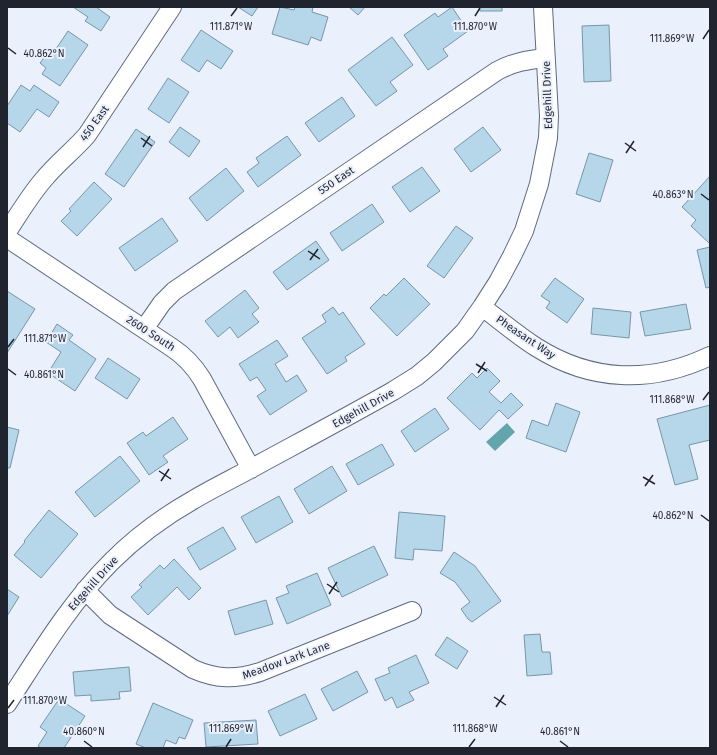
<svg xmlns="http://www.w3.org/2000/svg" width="717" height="755" font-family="'Fira Sans',sans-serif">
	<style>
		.water { fill: #64a4ab }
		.building { fill: #b6d6e9; stroke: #7896a8 }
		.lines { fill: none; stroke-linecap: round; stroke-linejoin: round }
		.street-casing { stroke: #5d6a83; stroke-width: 20 }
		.street { stroke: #fff; stroke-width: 18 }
		.ticks { fill: none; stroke: #1f242f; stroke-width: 1.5 }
		.labels { text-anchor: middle; stroke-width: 4; stroke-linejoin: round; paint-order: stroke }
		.street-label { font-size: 11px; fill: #1f242f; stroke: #ebf1fc }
		.ticks-label { font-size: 10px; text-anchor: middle; fill: #1f242f; stroke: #ebf1fc; stroke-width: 4; stroke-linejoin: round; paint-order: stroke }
	</style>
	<rect width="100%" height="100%" fill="#ebf1fc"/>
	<path class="water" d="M507,423L515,432L495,451L486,442Z"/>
	<path class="building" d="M73,7H96L110,17L101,31L85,21L88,17Z
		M238,7H258L252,16Z
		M280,7L294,10L295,7H313L312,12L328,17L321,41L311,37L308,45L272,34Z
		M349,7H365L358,15Z
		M452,7L468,31L443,49L448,56L428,70L404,35L435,13L438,17Z
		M479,7H502V11H480Z
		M609,25L611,81L584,82L582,26Z
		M201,30L233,51L221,69L207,60L199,72L181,60Z
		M68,31L88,45L60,86L42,74L46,68L40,63L46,55L50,58Z
		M392,37L413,65L390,82L397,91L376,106L348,70Z
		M168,78L189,92L169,123L148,109Z
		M21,85L30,91L34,85L59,102L49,117L37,109L20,132L7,123V106Z
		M342,97L355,116L319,142L305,123Z
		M180,127L200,141L189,157L169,142Z
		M483,127L501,150L471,172L454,149Z
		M136,129L155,142L124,187L105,174Z
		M287,136L301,155L258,187L247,172L259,163L256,158Z
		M589,153L613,160L600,202L576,194Z
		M422,167L440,191L410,212L392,187Z
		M226,168L244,191L207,221L189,198Z
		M710,176V241L709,243L691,226L696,220L682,207Z
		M94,182L112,199L77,236L61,221L71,211L69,209Z
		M372,204L384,222L342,251L330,233Z
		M162,218L178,241L135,271L119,248Z
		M456,226L473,238L444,278L427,266Z
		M316,241L329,260L287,290L273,272Z
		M710,247V287L706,288L697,250Z
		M404,278L430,304L397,336L370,308L384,294L386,296Z
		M555,278L584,299L567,323L546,308L550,302L541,296Z
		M245,290L259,308L252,314L259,322L238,338L230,327L218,337L205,321Z
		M7,291L35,309L7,353Z
		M686,304L691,329L645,336L640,312Z
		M333,307L339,315L343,312L365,344L345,357L347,361L327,374L302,338L326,322L322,315Z
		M593,308L631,312L629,338L591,334Z
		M57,324L73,335L69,340L96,359L75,391L48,373L61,352L46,342Z
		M277,340L288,356L275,364L286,382L297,375L307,391L270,415L257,396L266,390L257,377L250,381L239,364Z
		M108,358L140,379L127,399L95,378Z
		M487,368L500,381L489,392L501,403L511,393L523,405L508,419L499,410L480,430L447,398L472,373L477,378Z
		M556,403L580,412L566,452L526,438L532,420L548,426Z
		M710,405V440L689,445L698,479L675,485L657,419Z
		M435,408L449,429L415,452L401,431Z
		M173,417L188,439L163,456L168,462L149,475L127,443L143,432L146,436Z
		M7,427L19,430L10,468H7Z
		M382,444L394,465L358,485L346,464Z
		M120,456L140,481L95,517L75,492Z
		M332,466L347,491L309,514L294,489Z
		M279,496L293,522L256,543L241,517Z
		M49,510L78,534L41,578L14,555L25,542L24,541Z
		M399,512L445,516L442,551L414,549L413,560L395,558Z
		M223,527L236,549L200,570L187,548Z
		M374,546L388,575L342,597L328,568Z
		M454,552L475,566L501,601L472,622L468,619L461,609L470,602L455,582L440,573Z
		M174,559L201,588L189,600L177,587L148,615L131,597L142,587L139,585L160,565L164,569Z
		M317,573L331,605L287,624L276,598L289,593L286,586Z
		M7,589L19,597L7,616Z
		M266,600L273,624L235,635L228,611Z
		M540,634L542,652H550L552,674L527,676L524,635Z
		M447,637L468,651L457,669L435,655Z
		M416,655L429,683L409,692L414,700L397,708L392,697L385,701L375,679L390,673L388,668Z
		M129,667L131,691L119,692L120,699L91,701V695L75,696L73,672Z
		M357,671L368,692L333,711L321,689Z
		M305,694L317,719L280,736L268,711Z
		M59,699L85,716L64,748H41L38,746L47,732L40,727Z
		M153,703L193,720L185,739L179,737L176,744L166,740L163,748H146L136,744Z
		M256,720L258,744L206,747L204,723Z"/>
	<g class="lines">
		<g class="street-casing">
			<path id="street" d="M7,232C19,214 30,195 44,179C57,163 74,150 87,135L172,7
				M7,238L171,347C185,356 194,366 202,379L251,469
				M482,307C500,320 517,335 536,347C591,382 651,384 710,356
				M144,329L162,303L174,291L497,71C514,62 527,60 545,58
				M85,590L110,615L193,669C216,679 235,680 260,672L412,611
				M7,704C39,655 69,604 111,562C135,538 163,517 193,500C213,488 234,478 254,467C300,442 347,417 393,391L417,376L434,362L465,331L482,307L498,282L512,256L524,231L539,184L548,138L549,116L543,7"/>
		</g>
		<use href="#street" class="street"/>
	</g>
	<path class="ticks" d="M231,16L237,8M475,16L480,8M703,39L709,30M8,48L16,54M141,138L152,146M625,143L636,151M143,147L150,136M626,153L634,141M701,194L709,200M308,251L320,259M310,260L318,249M8,347L14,339M476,364L487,371M8,369L16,375M478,373L485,362M703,400L709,392M159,471L171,479M643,477L655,484M161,481L169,469M645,486L653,475M701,515L709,521M327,584L339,592M329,594L337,582M494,697L506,705M496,707L504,695M8,708L14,700M84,741L92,747M560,741L568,747M226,747L231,739M469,747L475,739"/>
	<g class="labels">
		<g class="street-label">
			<text transform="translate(547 95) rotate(-92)" y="4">Edgehill Drive</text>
			<text transform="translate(94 123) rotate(-54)" y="4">450 East</text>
			<text transform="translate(336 180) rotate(-34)" y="4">550 East</text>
			<text transform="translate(151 333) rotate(33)" y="4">2600 South</text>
			<text transform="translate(526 337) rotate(34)" y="4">Pheasant Way</text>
			<text transform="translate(363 408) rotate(-29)" y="4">Edgehill Drive</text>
			<text transform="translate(93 583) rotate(-48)" y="4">Edgehill Drive</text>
			<text transform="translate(286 660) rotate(-20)" y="4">Meadow Lark Lane</text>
		</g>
	</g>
	<g class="ticks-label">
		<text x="475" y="30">111.870°W</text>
		<text x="231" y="30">111.871°W</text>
		<text x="672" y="42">111.869°W</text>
		<text x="44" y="57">40.862°N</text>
		<text x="673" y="198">40.863°N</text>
		<text x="45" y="342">111.871°W</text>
		<text x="44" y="378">40.861°N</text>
		<text x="672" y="403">111.868°W</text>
		<text x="673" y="519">40.862°N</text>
		<text x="45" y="704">111.870°W</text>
		<text x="231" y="732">111.869°W</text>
		<text x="475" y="732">111.868°W</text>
		<text x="84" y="735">40.860°N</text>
		<text x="560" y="735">40.861°N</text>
	</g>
	<rect width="717" height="755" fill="none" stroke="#1f242f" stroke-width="16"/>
</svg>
